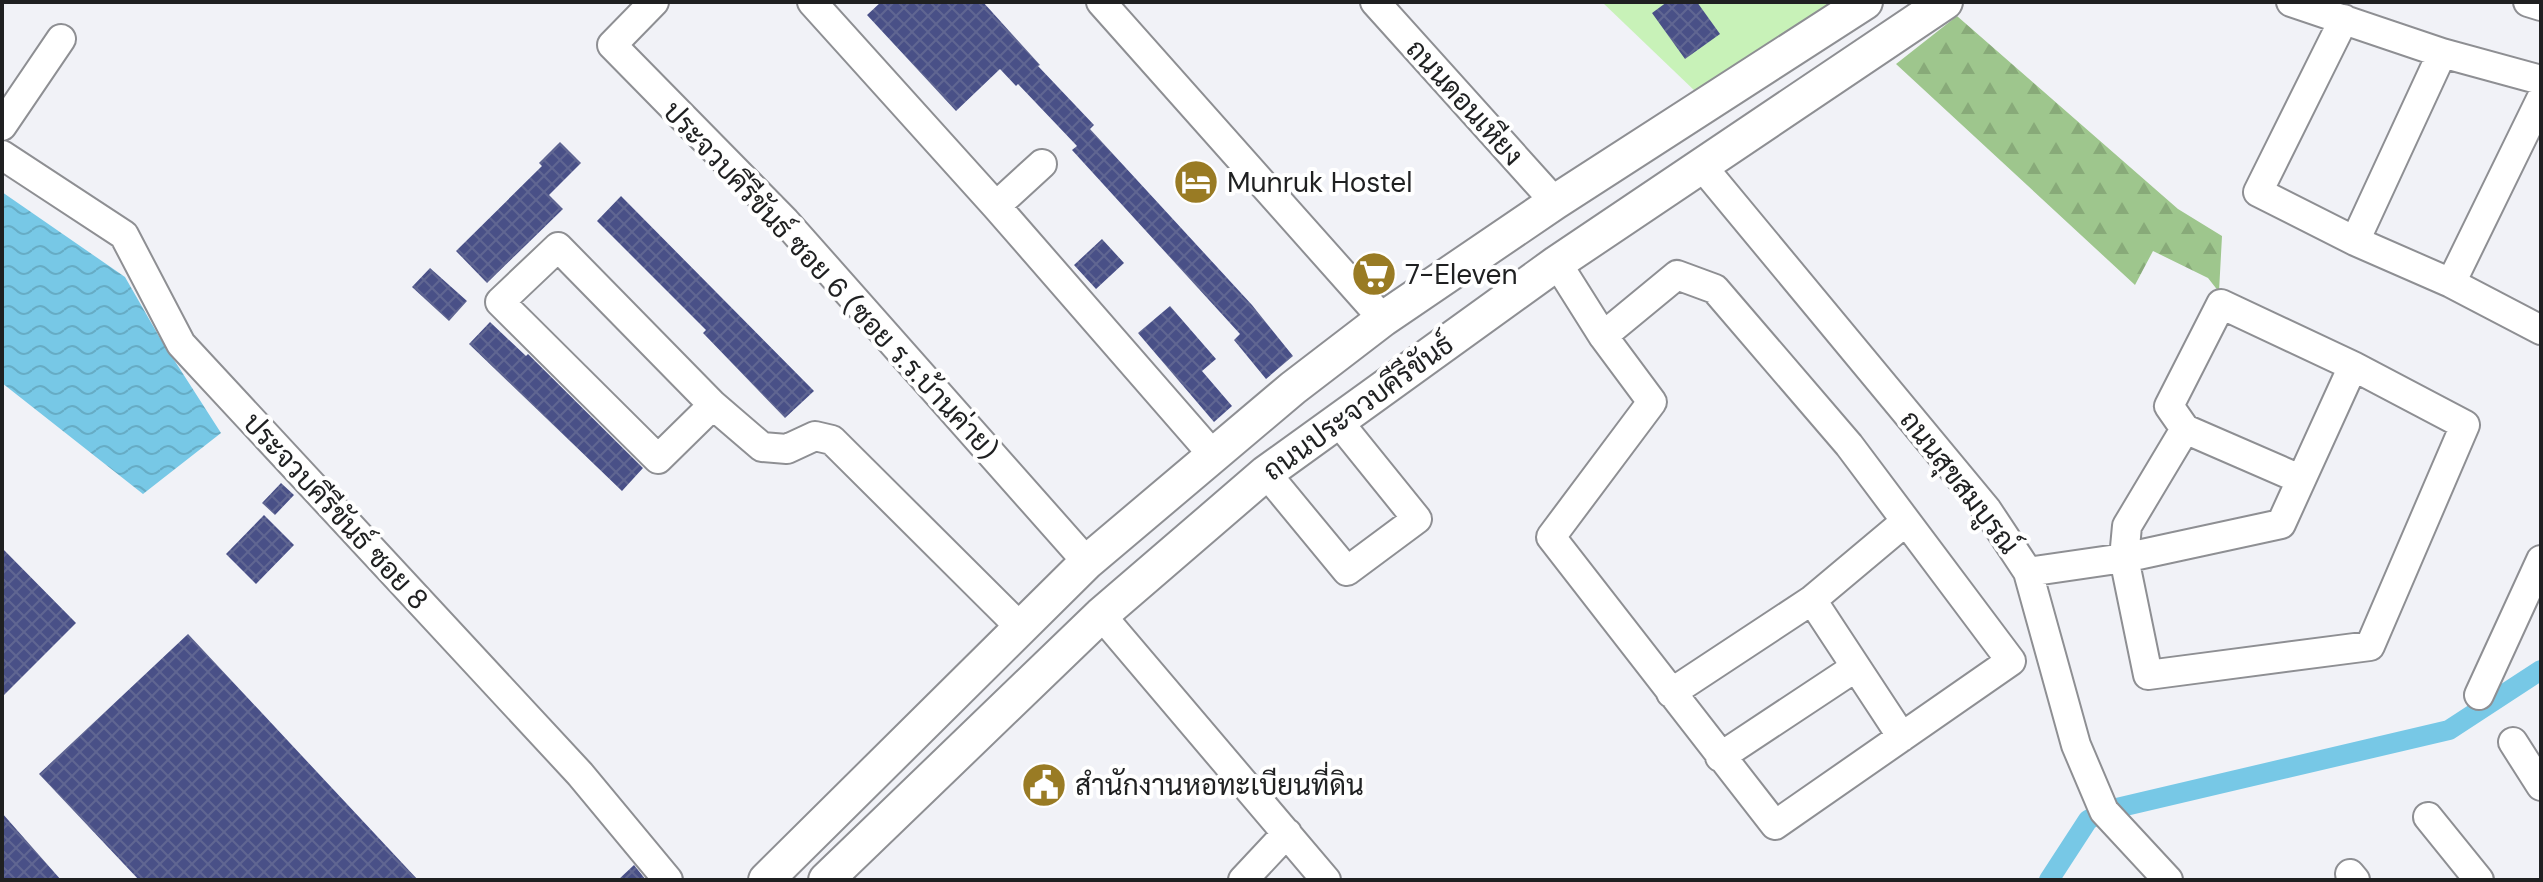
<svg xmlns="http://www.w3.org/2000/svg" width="2543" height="882" font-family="'DM Sans',Sarabun,sans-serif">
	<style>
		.green { fill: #c8f2b8 }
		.forest { fill: url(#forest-firs) }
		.water { fill: url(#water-waves) }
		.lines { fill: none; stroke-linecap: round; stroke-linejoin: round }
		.canal { stroke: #77c8e6; stroke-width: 20 }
		.building { fill: url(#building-cross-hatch) }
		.minor-casing { stroke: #8e8f93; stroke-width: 32 }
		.major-casing { stroke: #8e8f93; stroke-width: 38 }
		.minor { stroke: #fff; stroke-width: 28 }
		.major { stroke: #fff; stroke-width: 34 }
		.labels { text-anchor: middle; stroke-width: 8; stroke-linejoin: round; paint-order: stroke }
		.street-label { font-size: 28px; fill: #1f2021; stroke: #fff }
		.poi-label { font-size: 28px; fill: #1f2021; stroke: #fff; text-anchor: start }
	</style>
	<defs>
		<pattern id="forest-firs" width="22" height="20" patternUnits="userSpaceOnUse" patternTransform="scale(2)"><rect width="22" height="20" fill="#9ec68d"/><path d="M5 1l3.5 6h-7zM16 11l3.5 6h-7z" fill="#88aa79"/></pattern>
		<pattern id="water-waves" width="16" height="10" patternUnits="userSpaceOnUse" patternTransform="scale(2)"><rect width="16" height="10" fill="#77c8e6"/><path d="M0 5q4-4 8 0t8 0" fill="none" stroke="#66acc5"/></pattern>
		<pattern id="building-cross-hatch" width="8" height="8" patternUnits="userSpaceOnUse" patternTransform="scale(2)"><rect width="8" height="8" fill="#495087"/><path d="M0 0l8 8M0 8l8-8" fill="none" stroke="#606692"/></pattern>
	</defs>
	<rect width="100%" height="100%" fill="#f1f2f7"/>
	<path class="green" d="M1602,2H1834L1697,93Z"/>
	<path class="forest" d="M1957,16L2178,209L2222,236L2219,292L2208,278L2153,251L2135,285L1896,64Z"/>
	<path class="water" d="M2,192L125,277L160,338L221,433L143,494L2,383Z"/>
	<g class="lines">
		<path class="canal" d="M2049,880L2088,820L2104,811L2449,730L2541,670"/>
	</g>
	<path class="building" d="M881,2H983L1040,65L1038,66L1094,125L1090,129L1252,305L1293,356L1266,379L1234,340L1240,334L1072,150L1077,146L1018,84L1016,86L1000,69L956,111L867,15Z
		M1667,2H1697L1720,34L1685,59L1652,13Z
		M560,142L581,163L549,195L563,209L487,283L456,251L542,166L539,163Z
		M621,196L814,391L785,418L703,333L706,330L597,221Z
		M1102,239L1124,263L1096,289L1074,265Z
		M430,268L467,301L449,321L412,287Z
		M1170,306L1216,359L1202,371L1232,406L1214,422L1138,333Z
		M490,322L526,356L528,354L643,468L622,491L469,344Z
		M281,483L294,495L275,515L262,503Z
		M264,515L294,545L256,584L226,554Z
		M2,548L76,623L2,697Z
		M188,634L418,880H139L39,774Z
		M2,813L61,880H2Z
		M634,865L646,880H618Z"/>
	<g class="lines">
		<g class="minor-casing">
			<path id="minor" d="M654,2L612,45L785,221L1087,562
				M812,2L996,206L1213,455
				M1101,2L1383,319
				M1375,2L1555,202
				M2291,2L2442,53L2541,80
				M2528,2L2541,6
				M2344,19L2258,192L2355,241L2451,283L2541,330
				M2,126L61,39
				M2,155L124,235L181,344L580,774L668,880
				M1701,165L1987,510L2028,572L2076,745L2104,811L2168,880
				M996,206L1042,164
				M2355,241L2442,53
				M1557,263L1603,336L1652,402L1551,537L1775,825L2011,661L1849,445L1715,289L1677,275L1603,336
				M2451,283L2541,99
				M2221,304L2353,366L2465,425L2370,646L2148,675L2124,558L2127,526L2185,429L2169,406Z
				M713,405L658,459L500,302L558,247L713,405L762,447L787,449L815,436L832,440L1020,627
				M2185,429L2300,479
				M1266,473L1347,571L1417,519L1337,420
				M2028,572L2124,558L2281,524L2353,366
				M1812,600L1902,737
				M1101,615L1326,880
				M1671,693L1812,600L1905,522
				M2479,695L2541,560
				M2513,742L2541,786
				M1720,757L1856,667
				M2428,817L2479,880
				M2350,874L2355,880
				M1243,880L1287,833"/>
		</g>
		<g class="major-casing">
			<path id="major" d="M766,880L1087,562L1293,388L1383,319L1555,202L1865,2
				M826,880L1101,615L1266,473L1557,263L1945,2"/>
		</g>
		<use href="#minor" class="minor"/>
		<use href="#major" class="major"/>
	</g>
	<defs>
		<g id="hotel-disc" transform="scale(2.3)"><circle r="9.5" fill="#997b24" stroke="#fff"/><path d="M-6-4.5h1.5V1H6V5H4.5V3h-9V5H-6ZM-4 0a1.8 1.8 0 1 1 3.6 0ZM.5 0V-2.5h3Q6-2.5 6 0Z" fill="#fff"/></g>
		<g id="supermarket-disc" transform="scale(2.3)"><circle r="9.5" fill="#997b24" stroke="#fff"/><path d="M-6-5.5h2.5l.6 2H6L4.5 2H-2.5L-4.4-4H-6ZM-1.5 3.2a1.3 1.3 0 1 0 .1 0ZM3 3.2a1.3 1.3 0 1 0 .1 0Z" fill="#fff"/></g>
		<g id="civic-disc" transform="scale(2.3)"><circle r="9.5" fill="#997b24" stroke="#fff"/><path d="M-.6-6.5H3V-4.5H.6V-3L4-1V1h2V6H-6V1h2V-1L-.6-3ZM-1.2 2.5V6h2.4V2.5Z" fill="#fff"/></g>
	</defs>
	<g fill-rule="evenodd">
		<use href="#hotel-disc" x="1196" y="182"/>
		<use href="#supermarket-disc" x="1374" y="274"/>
		<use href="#civic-disc" x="1044" y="785"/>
	</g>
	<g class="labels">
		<g class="street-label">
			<text transform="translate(1465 102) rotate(48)" y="10">ถนนดอนเหียง</text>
			<text transform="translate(831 280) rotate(47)" y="10">ประจวบคีรีขันธ์ ซอย 6 (ซอย ร.ร.บ้านค่าย)</text>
			<text transform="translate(1358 407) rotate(-36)" y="10">ถนนประจวบคีรีขันธ์</text>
			<text transform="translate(1960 482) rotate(52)" y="10">ถนนสุขสมบูรณ์</text>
			<text transform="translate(336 511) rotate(47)" y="10">ประจวบคีรีขันธ์ ซอย 8</text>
		</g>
		<g class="poi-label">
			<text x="1227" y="192">Munruk Hostel</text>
			<text x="1405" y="284">7-Eleven</text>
			<text x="1075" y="795">สำนักงานหอทะเบียนที่ดิน</text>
		</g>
	</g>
	<rect width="2543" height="882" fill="none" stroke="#1f2021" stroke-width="8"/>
</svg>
